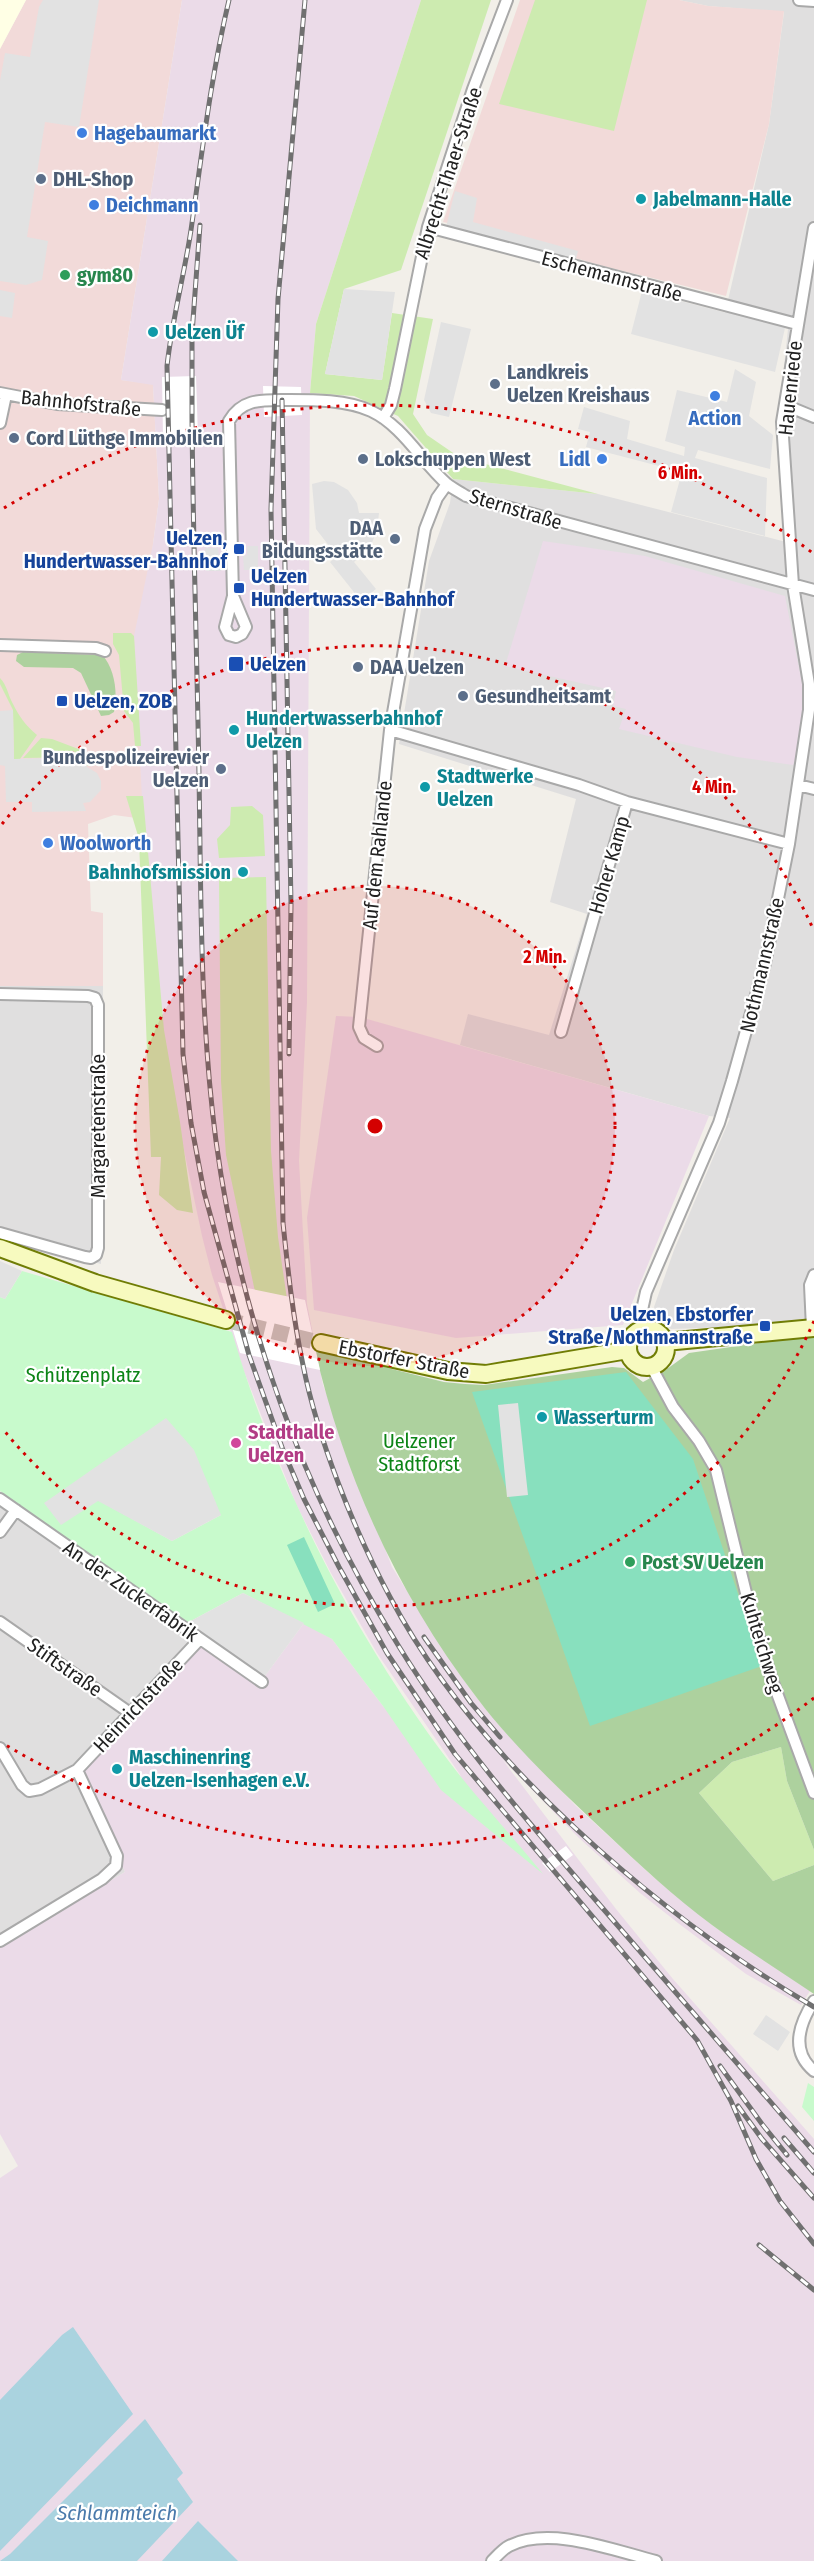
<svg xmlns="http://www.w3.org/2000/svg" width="814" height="2561" font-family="'Fira Sans Condensed',sans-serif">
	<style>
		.residential { fill: #e0dfdf }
		.commercial { fill: #f2dad9 }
		.industrial { fill: #ebdbe8 }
		.education { fill: #ffffe5 }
		.grass { fill: #cdebb0 }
		.forest { fill: #add19e }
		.park { fill: #c8facc; fill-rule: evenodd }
		.pitch { fill: #88e0be }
		.parking { fill: #e2e2e2 }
		.water { fill: #aad3df }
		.pier { fill: #fff }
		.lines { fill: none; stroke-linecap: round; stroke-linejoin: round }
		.secondary-tunnel { stroke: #c8c6c1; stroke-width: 16; stroke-dasharray: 16 8; stroke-linecap: butt }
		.minor-casing { stroke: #a9a9a9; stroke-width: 14 }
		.secondary-casing { stroke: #707d05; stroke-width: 20 }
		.minor { stroke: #fff; stroke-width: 10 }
		.secondary { stroke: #f7fabf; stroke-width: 16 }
		.rail-casing { stroke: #707070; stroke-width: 5 }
		.rail { stroke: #fff; stroke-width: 3; stroke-dasharray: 9; stroke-linecap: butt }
		.ring { fill: none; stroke: #d40000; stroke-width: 3; stroke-dasharray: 3 6 }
		.shop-dot { fill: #3f7fe0; stroke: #fff; stroke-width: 2 }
		.service-dot { fill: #5c6f8a; stroke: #fff; stroke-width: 2 }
		.culture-dot { fill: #0f9aa8; stroke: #fff; stroke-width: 2 }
		.leisure-dot { fill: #2e9e5b; stroke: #fff; stroke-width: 2 }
		.transit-dot { fill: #1a4fb4; stroke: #fff; stroke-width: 2 }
		.hotel-dot { fill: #d1479c; stroke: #fff; stroke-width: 2 }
		.labels { text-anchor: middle; stroke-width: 4.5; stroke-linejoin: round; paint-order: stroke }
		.shop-label { font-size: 20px; font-weight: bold; fill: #366cbe; stroke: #fff; text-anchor: start }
		.street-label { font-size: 20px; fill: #222; stroke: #fff }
		.service-label { font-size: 20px; font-weight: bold; fill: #4e5e75; stroke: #fff; text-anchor: start }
		.culture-label { font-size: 20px; font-weight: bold; fill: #0d838f; stroke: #fff; text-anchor: start }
		.leisure-label { font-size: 20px; font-weight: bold; fill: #27864d; stroke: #fff; text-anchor: start }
		.transit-label { font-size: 20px; font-weight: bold; fill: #164399; stroke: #fff; text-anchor: start }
		.park-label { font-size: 20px; fill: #0c8416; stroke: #fff }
		.hotel-label { font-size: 20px; font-weight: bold; fill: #b23c85; stroke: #fff; text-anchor: start }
		.water-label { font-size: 21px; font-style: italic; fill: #4a7aab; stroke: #fff }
		.centre { fill: #d40000; stroke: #fff; stroke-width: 3 }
		.ring-label { font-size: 18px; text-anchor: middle; font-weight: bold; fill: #d40000; stroke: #fff; stroke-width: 4.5; stroke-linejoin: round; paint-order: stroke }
	</style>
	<rect width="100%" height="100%" fill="#f2efe9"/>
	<path class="residential" d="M679,0H814V1323L809,1324L671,1329L659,1321L654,1307L674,1250L730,1118L709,1116L460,1045L468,1014L549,1035L587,914L550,902L576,799L399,744L429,561L450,503L453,479L598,494L786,542L778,423L788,329L725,313L769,124L784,12L708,6Z
		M0,986H103L101,1264L0,1237Z
		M0,1491L210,1638L84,1770L125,1872L0,1947Z"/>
	<path class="commercial" d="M26,0H182L121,380L153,384L159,499L153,544L141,746L144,819L114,815L88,824L91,911L103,913V986H0V49Z
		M520,0H679L708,6L784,11L769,124L726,296L603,266L475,229L443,222Z"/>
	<path class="industrial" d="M182,0H421L316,324L310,393L307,1002L299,1161L307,1304L323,1385L392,1567L452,1663L477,1698L500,1726L576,1806L650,1874L712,1925L810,1991L801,2005L746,1974L678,1923L640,1893L579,1838L502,1759L616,1909L673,1979L814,2139V2561H0V2178L18,2166L0,2134V1947L125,1872L84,1770L210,1638L265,1676L304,1623L332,1639L383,1706L461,1776L377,1653L331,1573L296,1504L243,1369L212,1275L202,1236L177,1117L150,963L134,636L153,544L159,499L153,385L121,380Z
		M543,541L645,556L785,596L805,699L798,751L793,765L737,757L619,729L626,709L613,706L616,691L505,666Z
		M336,1016L360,1017L709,1116L623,1325L456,1338L314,1310L307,1218Z"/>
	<path class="education" d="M0,0H26L0,49Z"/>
	<path class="grass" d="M421,0H491L401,270L344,289L325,374L382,380L392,313L433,319L413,414L427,435L459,457L598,494L453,479L398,416L354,396L310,393L316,324Z
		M535,0H647L614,131L499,104Z
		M113,633H131L134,636L141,746H135L133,723L124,711L119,655L113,644Z
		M0,678C7,685 8,695 13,704C19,716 26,726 37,735L20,759H14L13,710L0,684Z
		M41,738L52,739L89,753V766L86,765L84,757L23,758Z
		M126,796H143L164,1030L180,1122L193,1213L177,1210L159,1195L161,1157H151L139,839Z
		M252,806L263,815L265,856L219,858L217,839L230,825L231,807Z
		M266,877L271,1151L278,1237L291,1327L261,1320L226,1155L221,1081L219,878Z
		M781,1747L787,1781L814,1850V1865L773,1881L699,1793L732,1762Z"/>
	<path class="forest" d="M23,652L102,655C115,668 118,694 114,712L109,715L101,716L81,673L73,668L24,667L16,661L17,655Z
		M814,1335V1850L787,1781L781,1747L732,1762L699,1793L773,1881L814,1865V1994C780,1971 745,1949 712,1925C674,1897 640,1865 606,1833C561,1791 514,1747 477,1698C398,1595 344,1476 315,1350L444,1382L465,1384L484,1385L612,1367L624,1368L643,1382L667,1369L689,1353Z"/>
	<path class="park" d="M22,1271L232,1332C278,1489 360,1648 461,1777C488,1810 516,1841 543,1874L441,1790L383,1706L332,1639L243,1593L187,1623L0,1491V1297L5,1299ZM98,1500L221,1515L172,1541Z
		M808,2083L814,2087V2121L802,2107Z"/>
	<path class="pitch" d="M626,1372L693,1459L762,1666L590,1726L472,1392Z
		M304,1537L335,1604L318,1612L287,1545Z"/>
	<path class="parking" d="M43,0H99L79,127L45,122L27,237L48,241L42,280L26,285L0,281V81L5,53L30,57L39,7Z
		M455,191L477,198L473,222L578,251L574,266L624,279L622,286L449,238L450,233L445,231Z
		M344,289L395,292L382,380L325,374Z
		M0,290L15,293L12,318L0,316Z
		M642,291L785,328L775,372L631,334Z
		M441,322L471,329L449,417L431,413L424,400Z
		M735,369L756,382L749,416L773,435L770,469L698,450L695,458L767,478L765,536L671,512L682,472L586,447L590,432L578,429L584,407L630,421L627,439L684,456L685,447L665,441L677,390L727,402Z
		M324,481L334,482L348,490L357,503L359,513H379L377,531L370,547L354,562L376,589L361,601L330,562L337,556L316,529L312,484Z
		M247,546H258V570H244L243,556L247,555Z
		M205,548H218L221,571H206Z
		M13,710L14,759L84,757L87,767L97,773L101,781V790L90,802L83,803L86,811L32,812V802H6L5,766L0,765V711Z
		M0,1261L22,1271L5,1299L0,1297Z
		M518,1403L528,1495L507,1497L498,1405Z
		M166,1418L194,1450L221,1515L172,1541L98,1501L61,1525L44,1503Z
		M243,1593L304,1623L265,1676L187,1623Z
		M766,2015L790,2032L778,2051L753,2034Z"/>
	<path class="water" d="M73,2327L133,2414L0,2551V2400L62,2335Z
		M145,2419L183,2473L177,2479L193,2502L137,2561H0L10,2554Z
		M198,2521L238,2561H162Z"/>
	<path class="pier" d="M196,376L198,437L163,438L162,377Z
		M263,386L301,387L302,415L264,417Z
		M218,1282L305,1300L320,1370L240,1353Z
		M566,1846L573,1855L550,1872L542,1863Z"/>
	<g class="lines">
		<path class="secondary-tunnel" d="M226,1320L321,1343"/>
		<g class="minor-casing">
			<path id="minor" d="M799,0L814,1
				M428,227L797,324
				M0,393L57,404L162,410
				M785,405L814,417
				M383,418L391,405L395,389L428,227L473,89L507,0
				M0,423L6,395
				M233,596L229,421C241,400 259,400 281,400C309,400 345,399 371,411C403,426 421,461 447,484C452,488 460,492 466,496L814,590
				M233,596L246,627L242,634L236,637L229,635L225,627Z
				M0,645L96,648L105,651
				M390,730L579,785L627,802L789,844
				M798,785L814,789
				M0,994L88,996L95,998L98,1005V1248L96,1255L91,1258L85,1257L0,1233
				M561,1032L627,802
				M377,1046L364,1038L359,1027L390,730L425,529L437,498L447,484
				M812,1328L810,1285L814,1275
				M644,1329L642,1310L646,1292L719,1123L732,1081L765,963L789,844L809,710V684L793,585L782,422L814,228
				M651,1366L673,1407L699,1441L716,1470L747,1597L771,1677L814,1793
				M0,1499L262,1682
				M0,1532L16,1510
				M0,1622L130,1713
				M0,1748L22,1785L29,1791L40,1789L77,1770
				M0,1941L102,1879L116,1866L117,1856L77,1770L199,1640
				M814,2001C799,2024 790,2051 814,2071
				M492,2561C497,2556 503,2549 509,2546C550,2525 615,2551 656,2561"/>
		</g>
		<g class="secondary-casing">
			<path id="secondary" d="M0,1248L95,1283L226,1320
				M628 1348a19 19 0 1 1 38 0a19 19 0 1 1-38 0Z
				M665,1342L814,1328
				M321,1343L448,1371L486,1374L628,1350"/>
		</g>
		<use href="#minor" class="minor"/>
		<use href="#secondary" class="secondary"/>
		<g class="rail-casing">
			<path id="rail" d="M229,0C211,76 202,153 191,230C184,276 172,320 167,366L183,1054L191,1123L204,1192L249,1355L283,1450L304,1499L339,1567L387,1653L455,1754L697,2040L731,2101L756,2159L780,2201L814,2244
				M305,0L278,299L271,509L283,1223C288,1271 293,1318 303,1365C318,1440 354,1530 390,1597C476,1760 657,1914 814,2007
				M200,225L192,334V418C193,537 197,656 199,775C201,897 200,1020 216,1141C240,1320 303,1492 398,1645C455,1738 528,1822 599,1904C671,1987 742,2069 814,2152
				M282,400L291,905L289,1054
				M424,1637L471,1703L500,1737
				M720,2066L762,2124L787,2155
				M738,2106L762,2139L814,2198
				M784,2138L814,2173
				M759,2245L814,2290"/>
		</g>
		<use href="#rail" class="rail"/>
	</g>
	<circle cx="375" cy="1126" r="240" fill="#d40000" fill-opacity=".12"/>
	<g class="ring">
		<circle cx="375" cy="1126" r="240"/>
		<path d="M814 1321A480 480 0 0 1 2 1428M2 824A480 480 0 0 1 814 931"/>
		<path d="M814 1698A721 721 0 0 1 4 1744M4 508A721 721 0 0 1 814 554"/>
	</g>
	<g class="shop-dot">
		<circle cx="82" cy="133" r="6"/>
		<circle cx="94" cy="205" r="6"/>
		<circle cx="715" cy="396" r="6"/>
		<circle cx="602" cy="459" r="6"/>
		<circle cx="48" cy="843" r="6"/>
	</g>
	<g class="service-dot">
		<circle cx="41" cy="179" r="6"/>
		<circle cx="495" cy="384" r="6"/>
		<circle cx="14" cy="438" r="6"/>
		<circle cx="363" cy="459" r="6"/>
		<circle cx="395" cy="539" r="6"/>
		<circle cx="358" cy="667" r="6"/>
		<circle cx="463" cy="696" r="6"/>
		<circle cx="221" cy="769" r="6"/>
	</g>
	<g class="culture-dot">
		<circle cx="641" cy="199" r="6"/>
		<circle cx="153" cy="332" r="6"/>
		<circle cx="234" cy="730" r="6"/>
		<circle cx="425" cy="787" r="6"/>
		<circle cx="243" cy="872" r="6"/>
		<circle cx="542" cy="1417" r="6"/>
		<circle cx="117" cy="1769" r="6"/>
	</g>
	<g class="leisure-dot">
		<circle cx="65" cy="275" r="6"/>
		<circle cx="630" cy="1562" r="6"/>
	</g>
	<g class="transit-dot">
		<rect x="233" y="543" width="12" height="12" rx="3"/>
		<rect x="233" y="582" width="12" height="12" rx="3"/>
		<rect x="228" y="656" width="16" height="16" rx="3"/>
		<rect x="56" y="695" width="12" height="12" rx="3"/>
		<rect x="759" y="1320" width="12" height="12" rx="3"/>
	</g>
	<circle class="hotel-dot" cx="236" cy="1443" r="6"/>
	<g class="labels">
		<g class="shop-label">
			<text x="94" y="140">Hagebaumarkt</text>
			<text x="106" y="212">Deichmann</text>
			<text x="715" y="425" text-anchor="middle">Action</text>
			<text x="590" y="466" text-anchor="end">Lidl</text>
			<text x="60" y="850">Woolworth</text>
		</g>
		<g class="street-label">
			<text transform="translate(448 173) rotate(-72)" y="7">Albrecht-Thaer-Straße</text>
			<text transform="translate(612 276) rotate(15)" y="7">Eschemannstraße</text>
			<text transform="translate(790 388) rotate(-84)" y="7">Hauenriede</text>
			<text transform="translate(81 403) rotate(6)" y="7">Bahnhofstraße</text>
			<text transform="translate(516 509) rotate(17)" y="7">Sternstraße</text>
			<text transform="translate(377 855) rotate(-84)" y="7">Auf dem Rahlande</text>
			<text transform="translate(609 865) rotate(-74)" y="7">Hoher Kamp</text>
			<text transform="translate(762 965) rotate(-77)" y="7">Nothmannstraße</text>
			<text transform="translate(98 1126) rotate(-90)" y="7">Margaretenstraße</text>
			<text transform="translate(404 1359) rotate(11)" y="7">Ebstorfer Straße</text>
			<text transform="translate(131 1591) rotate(35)" y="7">An der Zuckerfabrik</text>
			<text transform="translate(762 1643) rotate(73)" y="7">Kuhteichweg</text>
			<text transform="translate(65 1667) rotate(35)" y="7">Stiftstraße</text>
			<text transform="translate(138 1705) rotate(-47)" y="7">Heinrichstraße</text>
		</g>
		<g class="service-label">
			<text x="53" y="186">DHL-Shop</text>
			<text x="507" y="379">Landkreis<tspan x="507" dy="23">Uelzen Kreishaus</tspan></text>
			<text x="26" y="445">Cord Lüthge Immobilien</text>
			<text x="375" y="466">Lokschuppen West</text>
			<text x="383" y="535" text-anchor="end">DAA<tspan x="383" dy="23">Bildungsstätte</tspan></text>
			<text x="370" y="674">DAA Uelzen</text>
			<text x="475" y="703">Gesundheitsamt</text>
			<text x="209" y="764" text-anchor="end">Bundespolizeirevier<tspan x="209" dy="23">Uelzen</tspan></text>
		</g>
		<g class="culture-label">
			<text x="653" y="206">Jabelmann-Halle</text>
			<text x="165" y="339">Uelzen Üf</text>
			<text x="246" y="725">Hundertwasserbahnhof<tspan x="246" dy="23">Uelzen</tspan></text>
			<text x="437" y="783">Stadtwerke<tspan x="437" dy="23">Uelzen</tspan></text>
			<text x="231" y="879" text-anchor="end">Bahnhofsmission</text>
			<text x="554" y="1424">Wasserturm</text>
			<text x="129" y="1764">Maschinenring<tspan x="129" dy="23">Uelzen-Isenhagen e.V.</tspan></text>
		</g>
		<g class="leisure-label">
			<text x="77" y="282">gym80</text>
			<text x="642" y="1569">Post SV Uelzen</text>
		</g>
		<g class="transit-label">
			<text x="227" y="545" text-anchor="end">Uelzen,<tspan x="227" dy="23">Hundertwasser-Bahnhof</tspan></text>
			<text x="251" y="583">Uelzen<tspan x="251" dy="23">Hundertwasser-Bahnhof</tspan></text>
			<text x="250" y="671">Uelzen</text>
			<text x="74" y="708">Uelzen, ZOB</text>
			<text x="753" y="1321" text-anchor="end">Uelzen, Ebstorfer<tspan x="753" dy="23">Straße/Nothmannstraße</tspan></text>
		</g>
		<g class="park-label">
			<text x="83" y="1382">Schützenplatz</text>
			<text x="419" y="1448">Uelzener<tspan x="419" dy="23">Stadtforst</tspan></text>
		</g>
		<g class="hotel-label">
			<text x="248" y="1439">Stadthalle<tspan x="248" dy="23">Uelzen</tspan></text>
		</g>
		<g class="water-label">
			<text x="117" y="2520">Schlammteich</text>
		</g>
	</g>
	<circle cx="375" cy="1126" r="9" class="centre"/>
	<g class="ring-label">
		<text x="680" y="479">6 Min.</text>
		<text x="714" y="793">4 Min.</text>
		<text x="545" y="963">2 Min.</text>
	</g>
</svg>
